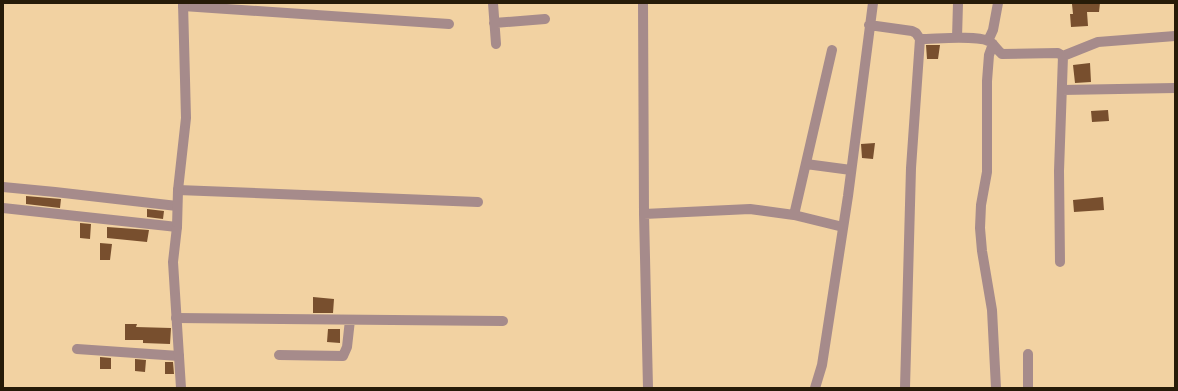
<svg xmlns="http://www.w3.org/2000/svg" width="1178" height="391" font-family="'Varela Round',sans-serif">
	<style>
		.building { fill: #784f2e }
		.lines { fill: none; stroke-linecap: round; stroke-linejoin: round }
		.minor { stroke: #a68b8b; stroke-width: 10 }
		.tertiary { stroke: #a68b8b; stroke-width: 10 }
	</style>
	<rect width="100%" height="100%" fill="#f2d2a2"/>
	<path class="building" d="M1100,3L1099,12H1087L1088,26L1071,27L1070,14H1073L1072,4Z
		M926,45H940L938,59H927Z
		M1090,63L1091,82L1075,83L1073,65Z
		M1108,110L1109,121L1092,122L1091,111Z
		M875,143L873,159L862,158L861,144Z
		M26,196L61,199L60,208L26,204Z
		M1103,197L1104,210L1074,212L1073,200Z
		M147,209L164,211L163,219L147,217Z
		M80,223L91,224L90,239L80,238Z
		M107,227L149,230L147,242L107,238Z
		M100,243L112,244L110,260H100Z
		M313,297L334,299L333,313H313Z
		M125,324H137L136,327L171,328L170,344L143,343V340H125Z
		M328,329H340V343L327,342Z
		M100,357L111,358V369H100Z
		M135,359L146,360L145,372L135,371Z
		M165,362H173L174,374H165Z"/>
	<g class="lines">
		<path class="minor" d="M493,3L496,44
			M643,3L644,214L648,388
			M183,6L449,24
			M494,23L545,19
			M869,25L912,31L916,33L920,39L911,168L905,388
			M957,38L958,3
			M920,39C937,39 974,35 989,41C994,44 997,50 1002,54L1058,53L1063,56L1059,171L1060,262
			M988,41L993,30L998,3
			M993,44L989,55L987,81V172L981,205L980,228L982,251L992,310L996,388
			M1063,56L1098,42L1175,36
			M1062,90L1175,88
			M806,164L851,170
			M3,187L55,192L177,206
			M178,190L478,202
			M3,208L177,227
			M644,214L750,209L794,215L843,227
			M794,215L832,50
			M176,318L503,321
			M77,349L179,356
			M1028,354V388
			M279,355L343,356L347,347L350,320
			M815,388L822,365L848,196L873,3"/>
		<path class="tertiary" d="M181,388L173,262L177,227L178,190L186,118L183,3"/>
	</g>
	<rect width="1178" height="391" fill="none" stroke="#271b08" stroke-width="8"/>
</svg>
